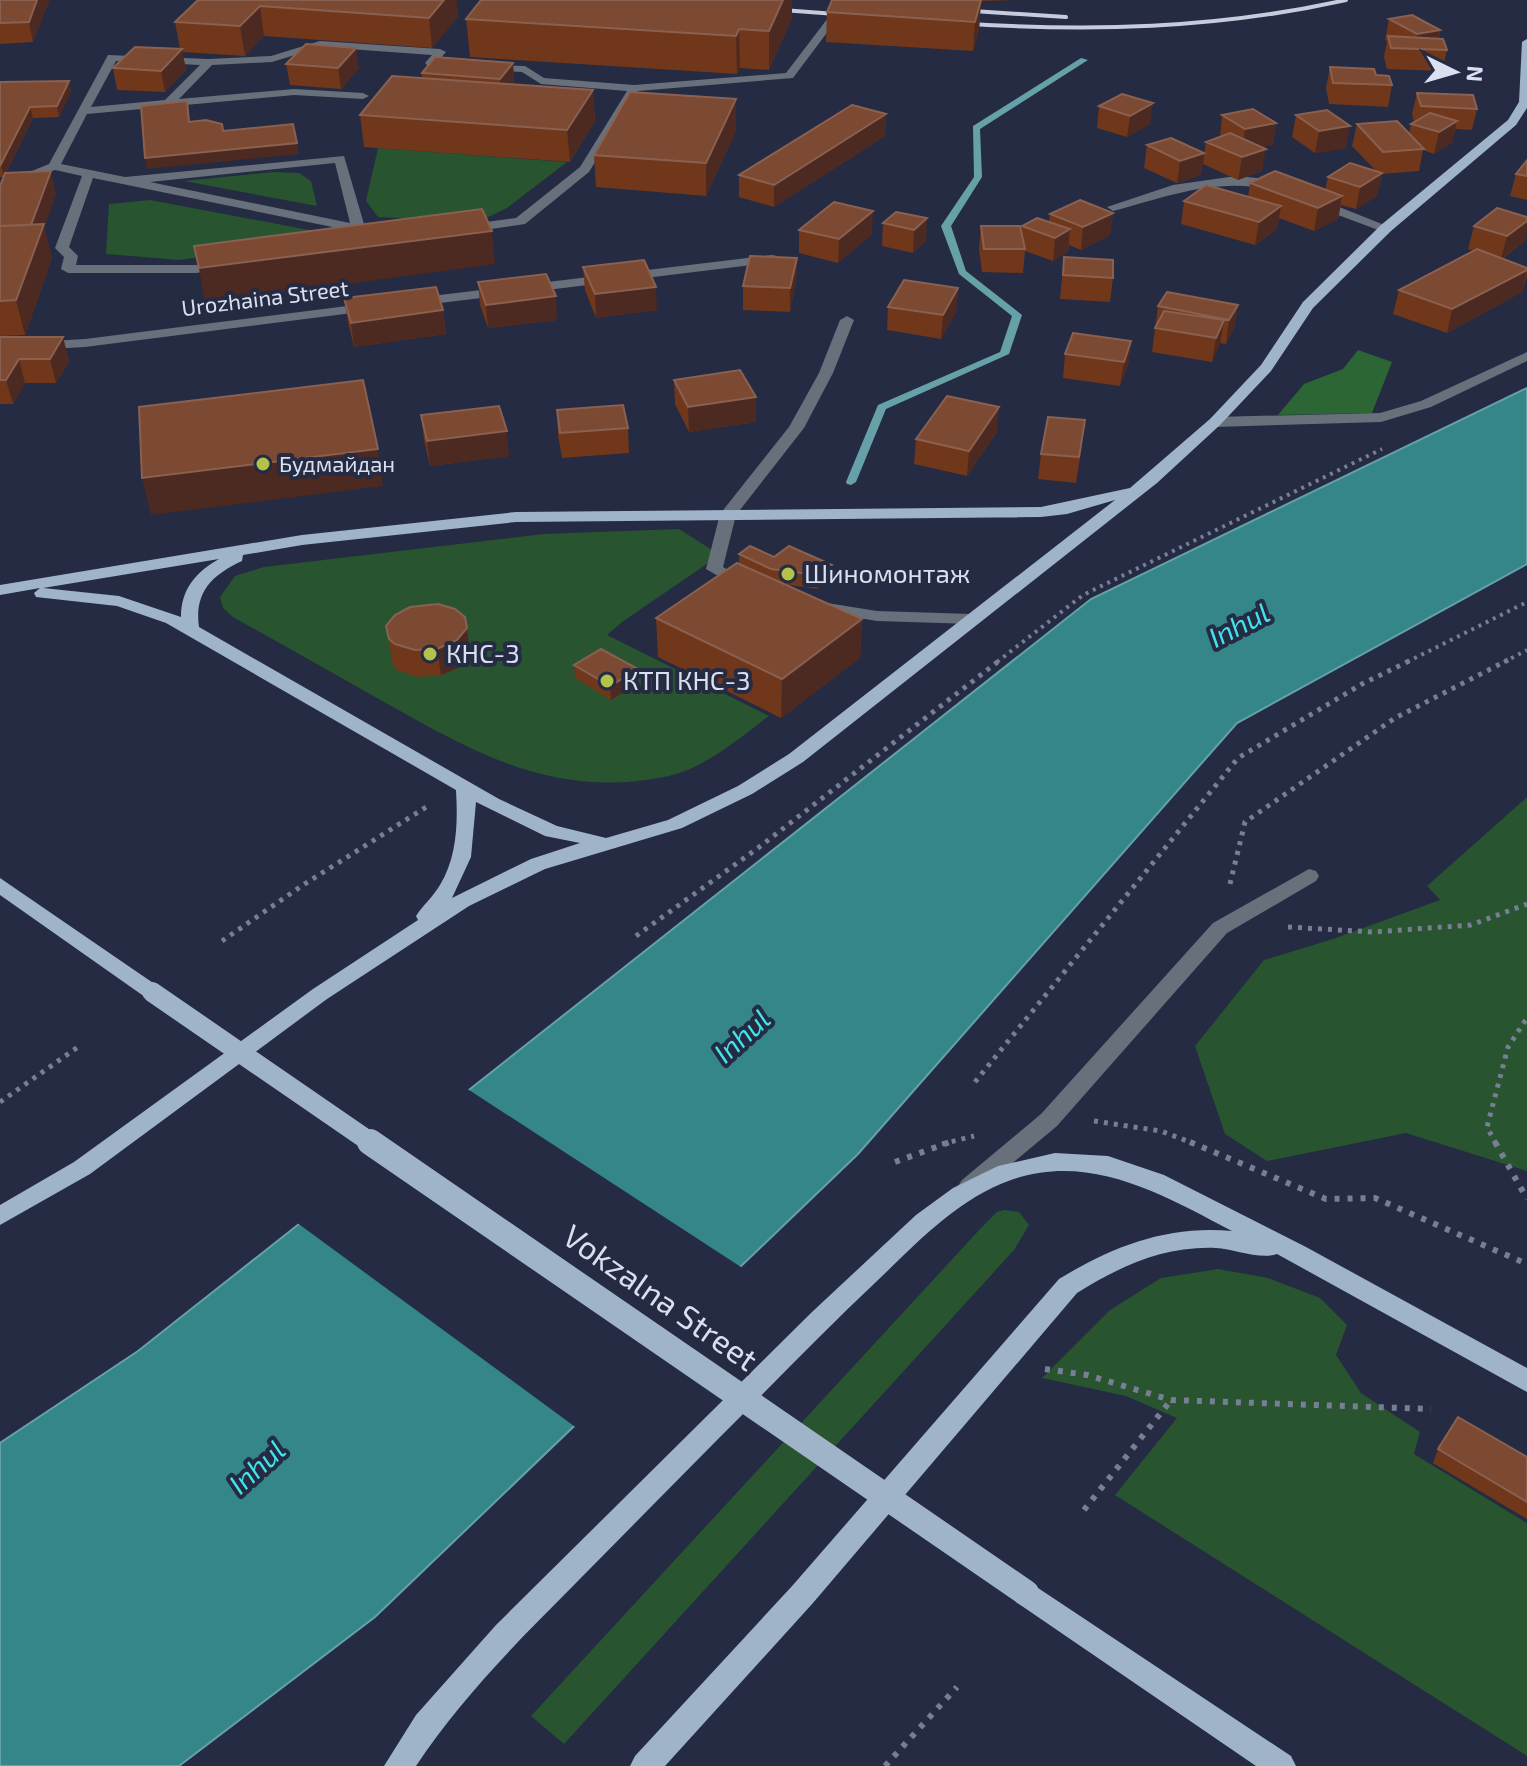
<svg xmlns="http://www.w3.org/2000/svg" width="1527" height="1766" font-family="'Exo 2',sans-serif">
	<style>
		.green { fill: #28542f }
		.forest { fill: #2c6635 }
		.water { fill: #348689; stroke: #66a1a8; stroke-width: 2 }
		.pier { fill: #242b43 }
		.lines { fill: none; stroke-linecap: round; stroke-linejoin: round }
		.stream { fill: #66a1a8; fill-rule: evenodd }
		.path-far2 { stroke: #787e93; stroke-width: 4; stroke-dasharray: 3 5; stroke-linecap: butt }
		.path-far1 { stroke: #787e93; stroke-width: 5; stroke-dasharray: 4 6; stroke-linecap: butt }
		.path { stroke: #787e93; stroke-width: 6; stroke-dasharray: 5 8; stroke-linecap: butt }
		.minor { fill: #67707b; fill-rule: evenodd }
		.major { fill: #a0b4c9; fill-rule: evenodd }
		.rail { stroke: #c6ccdd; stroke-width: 4 }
		.major-bridge-far1 { stroke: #a0b4c9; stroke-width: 20 }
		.major-bridge { stroke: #a0b4c9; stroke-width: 26 }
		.wall { fill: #70371b }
		.shaded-wall { fill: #4d2a21 }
		.building { fill: #7c4932; stroke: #8a6150; stroke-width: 2 }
		.poi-dot { fill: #b4c24a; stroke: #242b43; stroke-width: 3 }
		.labels { text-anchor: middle; stroke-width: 8; stroke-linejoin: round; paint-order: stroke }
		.far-street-label { font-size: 22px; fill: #dbe0f0; stroke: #242b43 }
		.far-poi-label { font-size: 22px; fill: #dbe0f0; stroke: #242b43; text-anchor: start }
		.poi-label { font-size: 26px; fill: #dbe0f0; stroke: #242b43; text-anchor: start }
		.water-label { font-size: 28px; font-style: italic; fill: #43e4e9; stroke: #242b43 }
		.near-street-label { font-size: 32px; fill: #dbe0f0; stroke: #242b43 }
	</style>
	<rect width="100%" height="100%" fill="#242b43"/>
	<path class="green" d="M378,148L567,162L507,208L478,222L378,217L366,201Z
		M274,172L299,173L311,181L317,206L184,181Z
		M150,200L325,233L320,242L179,260L106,254L109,204Z
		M679,529L720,555L622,622L607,635L769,716C738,739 703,770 664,777C551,799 471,751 377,698C329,671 281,644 233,617L223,608L220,597L235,576L264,567L544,534Z
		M1527,797V1171L1406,1133L1267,1161L1225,1134L1195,1046L1264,960L1333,939L1440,900L1427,886Z
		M1004,1210L1019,1212L1029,1225L1014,1250L564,1744L531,1716L980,1229L997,1212Z
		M1218,1269L1268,1278L1320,1298L1347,1325L1336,1355L1361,1393L1420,1432L1414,1454L1527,1523V1756L1115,1495L1177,1418L1126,1396L1042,1378L1110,1310L1161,1278Z"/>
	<path class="forest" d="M1358,350L1392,362L1372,413L1278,415L1304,384L1343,369Z"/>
	<path class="water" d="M1527,388V564L1237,723L858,1154L375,1617L179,1766H0V1443L138,1351L1091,599Z"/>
	<path class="pier" d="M466,1088L744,1269L578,1429L296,1222Z"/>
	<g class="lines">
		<path class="stream" d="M1081,58L1088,60L980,129L982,177L951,226L966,271L1022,315L1009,354L886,409L856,482L851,485L847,484L846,482L878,405L1000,352L1012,316L959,274L941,226L974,177L973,126Z"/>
		<path class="path-far2" d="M997,662L1083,595L1382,449
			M1407,662L1527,602
			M1504,662L1527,650"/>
		<path class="path-far1" d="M1230,884L1245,822L1395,718L1508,660
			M1288,927L1373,932L1471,925L1527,904
			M636,936L758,848L1000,660
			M222,941L303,885L431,804
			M975,1082L1238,758L1362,684L1411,660
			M0,1102L78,1047
			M1094,1121L1161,1131L1195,1144
			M942,1144L974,1136
			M1496,1144L1487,1127L1508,1047L1527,1018"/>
		<path class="path" d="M1190,1142L1326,1199L1375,1198L1527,1264
			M1495,1142L1527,1199
			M895,1162L950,1142
			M1045,1369L1087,1375L1171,1400L1431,1409
			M1084,1510L1171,1400
			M885,1766L957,1687"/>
		<path class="minor" d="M835,0H845L841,14L793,78L638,91L589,172L525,224L464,233L458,229L464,225L516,218L580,167L627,91L541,84L522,72L487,70L481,67L483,65L525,66L544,78L634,85L786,73L831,14Z
			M320,41L440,49L446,52L439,60L457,64L451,67L427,65L425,63L432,55L321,47L272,62L212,65L179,99L294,89L363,93L369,96L363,99L294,95L87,114L61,164L125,177L344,156L364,224H376L382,228L366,232V242H356L352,231L93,178L69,247L78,256L76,265H197L222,261L229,265L197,273H68L61,269L64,257L55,248L82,176L55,170L0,192V184L49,164L108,55L209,59L271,56ZM116,61L200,65L165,100L91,107ZM335,163L350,223L150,182Z
			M1236,176L1257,178L1283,187L1277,191C1218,176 1170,196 1113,211L1107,207L1173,185Z
			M1311,199H1319L1392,228L1381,231L1311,205Z
			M772,255L777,256V262L415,306L408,302L415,298Z
			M371,303L376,304V310L85,347L0,352V344L85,339Z
			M847,316L854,320L833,373L804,428L736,515L723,567L753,584L751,588H739L706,569L720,514L789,427L819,373L840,320Z
			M1527,352V361L1431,407L1381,422L1215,427L1207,422L1215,417L1380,413L1421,401Z
			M821,602L877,611L972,614L981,619L972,624L877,621L815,611L812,607Z
			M1309,869L1316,871L1319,876L1316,881L1227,933L1057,1126L978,1192L970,1195L962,1192L958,1186L962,1180L1041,1114L1213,923Z"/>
		<path class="major" d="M1527,39V108L1516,125L1391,231L1313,308L1271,371L1220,425L1157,483L803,762L752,794L682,828L545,869L469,906L327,999L90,1174L0,1225V1205L74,1162L313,989L418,920L416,916C423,905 433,897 440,885C457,857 458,823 456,790L166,623L117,606L36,597L34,593L40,588L0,595V585L302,535L516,512L1041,507L1130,488L1210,419L1261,365L1303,302L1381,225L1508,120L1519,102L1522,42ZM1115,500L789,754L738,786L668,820L606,838L557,826L499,799L199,627C194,592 212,575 242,561L243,555L302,545L516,522L1041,517L1067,514ZM219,559C196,572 181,589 181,617L119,596L43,588ZM476,802L545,836L580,843L531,859L452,898L471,857Z
			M0,878L159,987L163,992L159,997H145L0,895Z
			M1055,1153L1108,1156L1164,1175L1306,1247L1527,1368V1392L1277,1254C1260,1260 1234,1249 1216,1248C1164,1246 1120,1266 1077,1293L813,1603L665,1766H630L635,1756L793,1585L1059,1279C1113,1246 1168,1225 1232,1231C1163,1195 1091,1152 1011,1180C957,1199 917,1243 877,1281C824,1331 774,1383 723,1434C672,1486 621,1537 570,1589C515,1644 459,1701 416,1766H384L416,1715L496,1625L812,1312L916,1215L953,1188L998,1166Z
			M1026,1580L1291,1756L1296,1766H1256L1016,1602L1012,1593L1016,1584Z"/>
		<path class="rail" d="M769,9L849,15
			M958,10L1066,17
			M956,23C1088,32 1216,29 1346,0"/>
		<path class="major-bridge-far1" d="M152,992L373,1144"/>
		<path class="major-bridge" d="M370,1142L1026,1593"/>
	</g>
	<path class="wall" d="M0,0L49,1L33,42L0,44Z
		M198,0H456L458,16L432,48L264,36L245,56L182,52L186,70L165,92L117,90L113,68L180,49L175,22Z
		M832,0H1022L981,1L979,30L973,51L826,42L827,12Z
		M792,18L769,70L740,68L737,74L470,57L466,19Z
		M1389,19L1440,30L1439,38L1447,50L1442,71L1387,69L1384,57L1387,41L1385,40Z
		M513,63L514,84L593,90L595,121L570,162L364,147L360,115L422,78V73Z
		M286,64L359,68L341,89L290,85Z
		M1330,67L1376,75L1392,85L1388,107L1329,104L1326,88Z
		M69,81L71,91L59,117L33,118L6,173L56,194L44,227L52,258L25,335L0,336V186L3,177H0V82Z
		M1417,93L1477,109L1472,130L1455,129L1452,143L1434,154L1423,150L1419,171L1382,174L1377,196L1356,209L1341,205L1338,219L1314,231L1279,218L1277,229L1255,245L1181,224L1184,201L1248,197L1250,183L1325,190L1328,177L1377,172L1352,146L1357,124L1409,134L1411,124L1414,122L1412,114Z
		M1122,94L1150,124L1127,137L1097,128L1099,106Z
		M736,99V131L706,196L596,187L594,155Z
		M886,114L885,136L774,207L739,197V175Z
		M1222,115L1276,123L1273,145L1261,147L1262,171L1238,180L1203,164L1206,142L1220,137Z
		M1296,115L1346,148L1315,153L1292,137Z
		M1147,145L1204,153L1201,175L1177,183L1144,168Z
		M1527,160V200L1510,196L1516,174Z
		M896,212L926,241L913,253L882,246L883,223Z
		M1113,213L1110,235L1081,250L1069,245L1068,252L1053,261L1025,251L1023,273L982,272L979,249L981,226L1022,233V226L1049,222L1050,214Z
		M1474,226L1525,241L1502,259L1527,268V275L1522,292L1447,333L1393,314L1399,290L1474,251L1468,249Z
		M799,230L872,234L838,263L799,253Z
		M1064,257L1113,278L1110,302L1060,299Z
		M797,258L796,281L790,312L743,310V286Z
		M583,267L657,310L596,318L585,290Z
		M478,282L557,320L488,328L480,305Z
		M958,288L956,312L941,339L887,330L888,307Z
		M344,298L443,310L446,334L354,347L348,322Z
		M1238,305L1234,329L1226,344L1220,343L1212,362L1152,352L1158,306Z
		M0,337H63L69,362L56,383H25L13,404H0Z
		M1131,341L1128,365L1120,386L1063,378L1065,354Z
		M674,380L756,397V422L689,432L675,404Z
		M557,410L628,428L629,453L562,458L558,435Z
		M421,415L509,456L430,466L424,440Z
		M997,432L967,476L914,464L916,439Z
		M1082,445L1076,483L1038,479L1041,454Z
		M739,554L774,557L832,578L817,589L783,584L862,619L860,658L781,718L658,657L656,618L739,564Z
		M386,626L467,628L470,654L460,667L441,675L418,677L399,671L393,666Z
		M574,665L638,683L611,700L575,678Z
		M1438,1449L1527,1457V1519L1433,1463Z"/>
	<path class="shaded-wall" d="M37,0H49V1L33,42L29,22Z
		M444,0H456L458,16L432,48L429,18Z
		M783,0H792V18L769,70V31Z
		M981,0L979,30L973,51L975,22Z
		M260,6L264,36L245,56L240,26Z
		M739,29L740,68L737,74L736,36Z
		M1440,30L1436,50L1414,49L1417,34Z
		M356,48L359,68L341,89L338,68Z
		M182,49L186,70L165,92L161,71Z
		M513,63L514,84L502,100L500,79Z
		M69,81L71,91L59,117L57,106Z
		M593,90L595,121L570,162L567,130Z
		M736,99V131L706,196V163Z
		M1153,103L1150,124L1127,137L1130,116Z
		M30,107L33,118L4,177L1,166Z
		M886,114L885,136L774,207V185Z
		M1457,121L1452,143L1434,154L1439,132Z
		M1276,123L1273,145L1242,151L1245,129Z
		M1350,126L1346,148L1315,153L1319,131Z
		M297,143L299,154L147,169L145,158Z
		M1266,149L1262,171L1238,180L1242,157Z
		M1204,153L1201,175L1177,183L1180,161Z
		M51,171L56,194L44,227L52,258L25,335L16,300L27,236Z
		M1382,173L1377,196L1356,209L1360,187Z
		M1342,196L1338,219L1314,231L1318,208Z
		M1281,206L1277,229L1255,245L1259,222Z
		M873,211L872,234L838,263L839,239Z
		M1113,213L1110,235L1081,250L1083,227Z
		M927,218L926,241L913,253L914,230Z
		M1527,221V232L1525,241L1501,259L1507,236Z
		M1070,229L1068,252L1053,261L1055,238Z
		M492,231L495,264L205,303L199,268Z
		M797,258L796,281L790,312V288Z
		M1527,270L1522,292L1447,333L1452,309Z
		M656,287L657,310L596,318L595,294Z
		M958,288L956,312L941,339L943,315Z
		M556,296L557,320L488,328L486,305Z
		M1238,305L1234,329L1226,344L1229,320Z
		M443,310L446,334L354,347L351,323Z
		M1224,320L1220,344L1212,362L1216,338Z
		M63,337L69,362L56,383L50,359Z
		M1131,341L1128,365L1120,386L1124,362Z
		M19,359L25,383L13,404L6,380Z
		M756,397V422L689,432L688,407Z
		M999,407L997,432L967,476L969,451Z
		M507,431L509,456L430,466L427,441Z
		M378,449L383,486L151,515L142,478Z
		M832,565V578L817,589V575Z
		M862,619L860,658L781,718L782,679Z
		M467,628L470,654L460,667L441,675L437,649Z
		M638,669V683L611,700L610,686Z"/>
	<path class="building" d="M0,0H37L29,22L0,23Z
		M198,0H444L429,18L260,6L240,26L175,22Z
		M481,0H783L769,31L739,29L736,36L466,19Z
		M832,0H981L975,22L827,12Z
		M1412,15L1440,30L1417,34L1389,19Z
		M1388,36L1443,39L1447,50L1391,48Z
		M306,44L356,48L338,68L286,64Z
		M135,47L182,49L161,71L113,68Z
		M435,57L513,63L500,79L422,73Z
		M1330,67L1374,69L1376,75L1389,76L1392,85L1333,83Z
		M392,76L593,90L567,130L360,115Z
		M69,81L57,106L30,107L0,166V82Z
		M630,92L736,99L706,163L594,155Z
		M1417,93L1473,95L1477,109L1421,106Z
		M1122,94L1153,103L1130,116L1099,106Z
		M187,101L189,122L206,120L222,124L223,131L293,124L297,143L145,158L141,106Z
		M852,105L886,114L774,185L739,175Z
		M1253,109L1276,123L1245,129L1222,115Z
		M1327,110L1350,126L1319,131L1296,115Z
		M1430,113L1457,121L1439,132L1411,124Z
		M1397,121L1424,149L1383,152L1357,124Z
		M1230,133L1266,149L1242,157L1206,142Z
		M1171,138L1204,153L1180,161L1147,145Z
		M1527,160V176L1516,174Z
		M1350,163L1382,173L1360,187L1328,177Z
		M51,171L31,225L0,226V186L5,173Z
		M1275,171L1342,196L1318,208L1250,183Z
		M1206,185L1281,206L1259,222L1184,201Z
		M1080,200L1113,213L1083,227L1050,214Z
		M834,202L873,211L839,239L799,230Z
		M1497,208L1527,217V221L1507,236L1474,226Z
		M482,209L492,231L199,268L194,246Z
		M896,212L927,218L914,230L883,223Z
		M1037,218L1070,229L1055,238L1022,226Z
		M44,224L16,300L0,301V226Z
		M981,226H1020L1025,249H984Z
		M1477,249L1527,268V270L1452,309L1399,290Z
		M750,256L797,258L790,288L743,286Z
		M1064,257L1113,260V278L1063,275Z
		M644,260L656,287L595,294L583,267Z
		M546,274L556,296L486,305L478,282Z
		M904,280L958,288L943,315L888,307Z
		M436,287L443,310L351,323L344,298Z
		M1167,292L1238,305L1229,320L1158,306Z
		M1164,311L1224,320L1216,338L1155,328Z
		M1073,333L1131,341L1124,362L1065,354Z
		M0,337H63L50,359H19L6,380H0Z
		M740,370L756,397L688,407L674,380Z
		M363,380L378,449L142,478L139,407Z
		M947,396L999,407L969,451L916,439Z
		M623,405L628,428L560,433L557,410Z
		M499,406L507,431L427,441L421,415Z
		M1048,417L1085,420L1079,457L1041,454Z
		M750,546L774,557L789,546L832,565L817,575L771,569L739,554Z
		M737,563L862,619L782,679L656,618Z
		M438,604L455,609L465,617L467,628L457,640L437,649L415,650L395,644L389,639L386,626L395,615L410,607Z
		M601,649L638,669L610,686L574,665Z
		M1458,1417L1527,1457V1502L1438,1449Z"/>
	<g class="poi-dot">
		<circle cx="263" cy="464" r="8"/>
		<circle cx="788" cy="574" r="8"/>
		<circle cx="430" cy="654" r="8"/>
		<circle cx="607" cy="681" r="8"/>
	</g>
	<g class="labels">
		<g class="far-street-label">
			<text transform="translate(265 298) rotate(-7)" y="8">Urozhaina Street</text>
		</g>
		<g class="far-poi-label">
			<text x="279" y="472">Будмайдан</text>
		</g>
		<g class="poi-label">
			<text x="804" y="583">Шиномонтаж</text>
			<text x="446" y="663">КНС-3</text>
			<text x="623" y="690">КТП КНС-3</text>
		</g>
		<g class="water-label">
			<text transform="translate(1239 625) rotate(-27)" y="10">Inhul</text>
			<text transform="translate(742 1036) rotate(-42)" y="10">Inhul</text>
			<text transform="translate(257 1467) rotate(-42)" y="10">Inhul</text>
		</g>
		<g class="near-street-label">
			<text transform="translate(660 1298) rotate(35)" y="11">Vokzalna Street</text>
		</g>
	</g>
	<g transform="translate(1455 72) rotate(95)" stroke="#242b43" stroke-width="6" paint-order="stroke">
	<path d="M0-6L14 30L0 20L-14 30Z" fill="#dbe0f0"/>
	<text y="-12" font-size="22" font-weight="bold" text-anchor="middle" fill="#dbe0f0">N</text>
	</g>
</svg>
